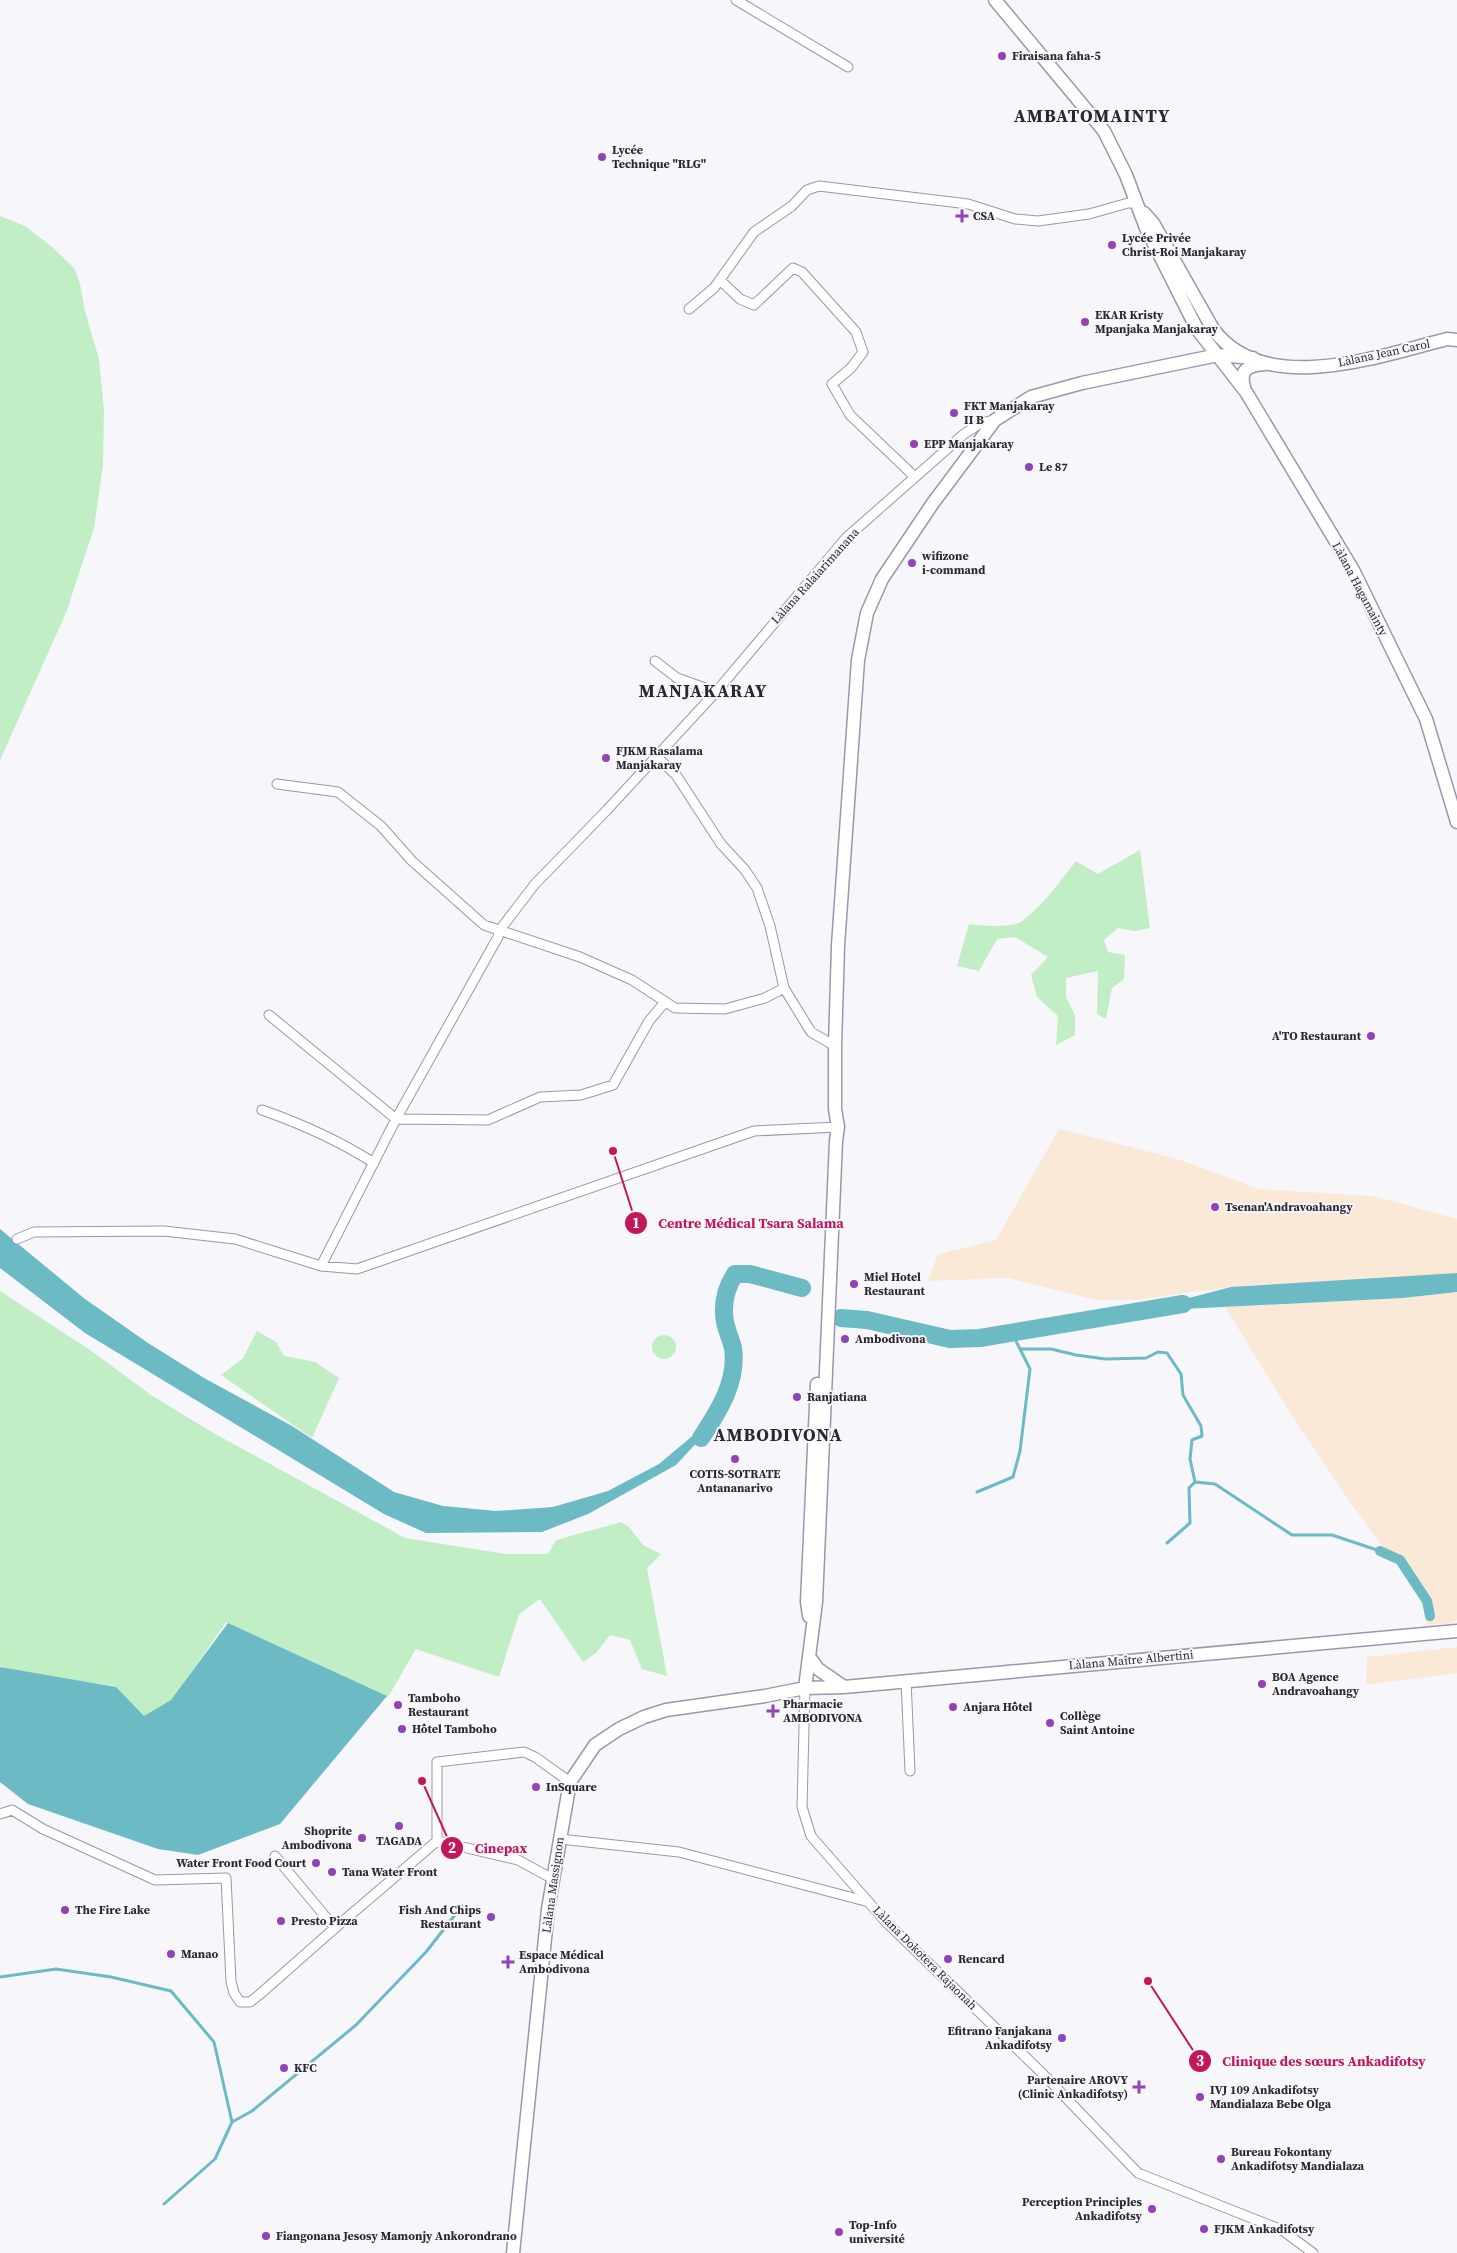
<svg xmlns="http://www.w3.org/2000/svg" width="1457" height="2253" font-family="'Source Serif 4',serif">
	<style>
		.commercial { fill: #fbe9d8 }
		.green { fill: #c2eec5 }
		.water { fill: #6bbac4 }
		.lines { fill: none; stroke-linecap: round; stroke-linejoin: round }
		.stream { stroke: #6bbac4; stroke-width: 3 }
		.canal { stroke: #6bbac4; stroke-width: 10 }
		.river { stroke: #6bbac4; stroke-width: 18 }
		.minor-casing { stroke: #9c95ae; stroke-width: 11 }
		.secondary-casing { stroke: #9c95ae; stroke-width: 15 }
		.minor { stroke: #fff; stroke-width: 9 }
		.secondary { stroke: #fff; stroke-width: 12 }
		.poi-dot { fill: #9043b4; stroke: #f7f6fb; stroke-width: 2 }
		.labels { text-anchor: middle; stroke-width: 4; stroke-linejoin: round; paint-order: stroke }
		.poi-label { font-size: 12px; font-weight: bold; fill: #2a2731; stroke: #f7f6fb; text-anchor: start }
		.street-label { font-size: 12px; fill: #2a2731; stroke: #f7f6fb }
		.district-label { font-size: 18px; font-weight: bold; letter-spacing: 1px; fill: #2a2731; stroke: #f7f6fb }
		.leader { fill: none; stroke: #c2185b; stroke-width: 2 }
		.callout-dot { fill: #c2185b; stroke: #f7f6fb; stroke-width: 2 }
		.mark-label { font-size: 15px; text-anchor: middle; font-weight: bold; fill: #fff }
		.callout-label { font-size: 14px; text-anchor: middle; font-weight: bold; fill: #c2185b; stroke: #f7f6fb; stroke-width: 4; stroke-linejoin: round; paint-order: stroke }
	</style>
	<rect width="100%" height="100%" fill="#f7f6fb"/>
	<path class="commercial" d="M1059,1129L1178,1159L1259,1189L1373,1196L1457,1219V1273L1231,1287L1136,1300H1096L1008,1278L928,1281L938,1254L996,1240Z
		M1457,1292V1620L1451,1623L1426,1625L1425,1603L1398,1563L1391,1558L1350,1502L1296,1422L1225,1307L1403,1298Z
		M1457,1647V1673L1366,1685L1367,1657Z"/>
	<path class="green" d="M0,216L25,226L51,246L74,268L80,284L85,311L99,359L104,410L103,465L94,528L66,613L0,760Z
		M1140,850L1150,928L1135,931L1118,928L1104,940L1108,952L1125,955L1124,979L1112,988L1106,1019L1097,1014L1098,971L1066,978V997L1075,1015V1035L1056,1045L1058,1016L1037,997L1031,975L1048,957L1015,937L997,939L979,971L957,966L969,924C981,926 1011,928 1022,921C1040,909 1062,879 1076,861L1098,874Z
		M0,1291L93,1352L151,1395L210,1431L405,1538L506,1554H548L556,1540L621,1522L629,1527L643,1545L661,1554L647,1568L667,1676L642,1669L630,1640L610,1635L596,1653L583,1662L540,1599L519,1614L499,1677L416,1649L388,1697L226,1622L174,1698L144,1717L114,1686L19,1673L0,1666Z
		M257,1331L276,1342L284,1356L315,1362L339,1378L312,1438L221,1375L243,1358Z
		M652 1347a12 12 0 1 1 24 0a12 12 0 1 1-24 0Z"/>
	<path class="water" d="M0,1229L85,1299L148,1343L204,1378L292,1426L394,1492L443,1506L496,1511L553,1507L608,1491L659,1464L696,1433L701,1438L676,1465L588,1514L542,1532L426,1533L384,1514L85,1333L0,1268Z
		M1457,1273V1292L1403,1298L1183,1309L1181,1300L1231,1287Z
		M228,1623L387,1696L280,1824L198,1855L158,1849L28,1804L0,1782V1667L116,1687L144,1716L171,1700Z"/>
	<g class="lines">
		<path class="stream" d="M1012,1333L1020,1349H1051L1076,1355L1105,1359L1146,1358L1158,1352L1167,1353L1181,1374L1183,1395L1201,1426L1202,1436L1192,1440L1190,1459L1195,1482L1189,1488L1190,1523L1167,1543
			M1195,1482L1215,1484L1292,1535H1332L1380,1551
			M977,1492L1013,1477L1020,1451L1030,1369L1020,1349
			M0,1977L56,1969L111,1977L171,1991L214,2042L232,2122L215,2159L164,2204
			M232,2122L252,2111L356,2025L426,1952L462,1906"/>
		<path class="canal" d="M1380,1551L1400,1560L1427,1601L1430,1616"/>
		<path class="river" d="M841,1318L867,1320L950,1339L980,1338L1183,1304
			M701,1438C718,1412 738,1382 733,1348C731,1340 727,1331 725,1322C722,1305 726,1288 735,1274H750L802,1288"/>
		<g class="minor-casing">
			<path id="minor" d="M736,0L848,67
				M720,280L740,299L754,305L793,268L802,272L856,332L863,352L851,368L832,384L850,415L915,477
				M689,309L714,288L754,232L792,206L807,190L819,186L968,204L1015,219L1038,221L1089,214L1128,203H1136
				M655,661L677,678L716,692
				M656,756L676,775L721,844L745,870L757,888L770,926L784,988L811,1032L835,1046
				M277,784L338,792L381,826L412,861L484,925L580,957L632,980L675,1008L725,1009L765,998L784,988
				M269,1015L396,1119L488,1120L540,1097L581,1095L613,1085L649,1021L665,1002
				M262,1110C302,1124 338,1140 374,1163
				M17,1239L34,1232L164,1231L235,1239L321,1266L357,1269L754,1131L838,1127
				M321,1266L396,1119L498,937L499,931L535,884L606,811L716,692L846,538L964,434L981,423L995,420
				M906,1680L910,1771
				M805,1688L802,1807L811,1836L885,1921L1044,2075L1138,2173L1282,2230L1313,2253
				M0,1814L12,1810L43,1829L155,1880L226,1878L231,1981L234,1993L240,2002H250L259,1995L335,1928
				M560,1839L679,1852L869,1902
				M437,1841V1762L524,1752L535,1757L570,1782
				M275,1856L335,1928L437,1841L518,1860L553,1879"/>
		</g>
		<g class="secondary-casing">
			<path id="secondary" d="M995,0L1104,131L1126,175L1146,228L1197,329L1246,392L1353,570L1426,719L1457,822
				M1144,213L1153,223L1213,329C1264,398 1379,356 1447,339L1457,340
				M1244,387C1239,370 1248,365 1265,364
				M809,1616L807,1602L817,1384
				M810,1658L818,1669L844,1687
				M805,1688L816,1602L836,1141L838,1127L835,1109V1046L838,946L858,660L867,613L882,579L933,503L995,420L1031,397L1082,383L1218,355L1253,358
				M513,2253L548,1909L570,1782L595,1745L619,1729L644,1717L666,1710L765,1696L805,1688L844,1687L1457,1631"/>
		</g>
		<use href="#minor" class="minor"/>
		<use href="#secondary" class="secondary"/>
	</g>
	<g class="poi-dot">
		<circle cx="1002" cy="56" r="5"/>
		<circle cx="602" cy="157" r="5"/>
		<path d="M959.5 208.5h5v5h5v5h-5v5h-5v-5h-5v-5h5z"/>
		<circle cx="1112" cy="245" r="5"/>
		<circle cx="1085" cy="322" r="5"/>
		<circle cx="954" cy="413" r="5"/>
		<circle cx="914" cy="444" r="5"/>
		<circle cx="1029" cy="467" r="5"/>
		<circle cx="912" cy="563" r="5"/>
		<circle cx="606" cy="758" r="5"/>
		<circle cx="1371" cy="1036" r="5"/>
		<circle cx="1215" cy="1207" r="5"/>
		<circle cx="854" cy="1284" r="5"/>
		<circle cx="845" cy="1339" r="5"/>
		<circle cx="797" cy="1397" r="5"/>
		<circle cx="735" cy="1459" r="5"/>
		<circle cx="1262" cy="1684" r="5"/>
		<circle cx="398" cy="1705" r="5"/>
		<circle cx="953" cy="1707" r="5"/>
		<path d="M770.5 1703.5h5v5h5v5h-5v5h-5v-5h-5v-5h5z"/>
		<circle cx="1050" cy="1723" r="5"/>
		<circle cx="402" cy="1729" r="5"/>
		<circle cx="536" cy="1787" r="5"/>
		<circle cx="399" cy="1826" r="5"/>
		<circle cx="362" cy="1838" r="5"/>
		<circle cx="316" cy="1863" r="5"/>
		<circle cx="332" cy="1872" r="5"/>
		<circle cx="65" cy="1910" r="5"/>
		<circle cx="491" cy="1917" r="5"/>
		<circle cx="281" cy="1921" r="5"/>
		<circle cx="171" cy="1954" r="5"/>
		<circle cx="948" cy="1959" r="5"/>
		<path d="M505.5 1954.5h5v5h5v5h-5v5h-5v-5h-5v-5h5z"/>
		<circle cx="1062" cy="2038" r="5"/>
		<circle cx="284" cy="2068" r="5"/>
		<path d="M1136.5 2079.5h5v5h5v5h-5v5h-5v-5h-5v-5h5z"/>
		<circle cx="1200" cy="2097" r="5"/>
		<circle cx="1221" cy="2159" r="5"/>
		<circle cx="1152" cy="2209" r="5"/>
		<circle cx="1204" cy="2229" r="5"/>
		<circle cx="839" cy="2232" r="5"/>
		<circle cx="266" cy="2236" r="5"/>
	</g>
	<g class="labels">
		<g class="poi-label">
			<text x="1012" y="60">Firaisana faha-5</text>
			<text x="612" y="154">Lycée<tspan x="612" dy="14">Technique "RLG"</tspan></text>
			<text x="973" y="220">CSA</text>
			<text x="1122" y="242">Lycée Privée<tspan x="1122" dy="14">Christ-Roi Manjakaray</tspan></text>
			<text x="1095" y="319">EKAR Kristy<tspan x="1095" dy="14">Mpanjaka Manjakaray</tspan></text>
			<text x="964" y="410">FKT Manjakaray<tspan x="964" dy="14">II B</tspan></text>
			<text x="924" y="448">EPP Manjakaray</text>
			<text x="1039" y="471">Le 87</text>
			<text x="922" y="560">wifizone<tspan x="922" dy="14">i-command</tspan></text>
			<text x="616" y="755">FJKM Rasalama<tspan x="616" dy="14">Manjakaray</tspan></text>
			<text x="1361" y="1040" text-anchor="end">A'TO Restaurant</text>
			<text x="1225" y="1211">Tsenan'Andravoahangy</text>
			<text x="864" y="1281">Miel Hotel<tspan x="864" dy="14">Restaurant</tspan></text>
			<text x="855" y="1343">Ambodivona</text>
			<text x="807" y="1401">Ranjatiana</text>
			<text x="735" y="1478" text-anchor="middle">COTIS-SOTRATE<tspan x="735" dy="14">Antananarivo</tspan></text>
			<text x="1272" y="1681">BOA Agence<tspan x="1272" dy="14">Andravoahangy</tspan></text>
			<text x="408" y="1702">Tamboho<tspan x="408" dy="14">Restaurant</tspan></text>
			<text x="783" y="1708">Pharmacie<tspan x="783" dy="14">AMBODIVONA</tspan></text>
			<text x="963" y="1711">Anjara Hôtel</text>
			<text x="1060" y="1720">Collège<tspan x="1060" dy="14">Saint Antoine</tspan></text>
			<text x="412" y="1733">Hôtel Tamboho</text>
			<text x="546" y="1791">InSquare</text>
			<text x="352" y="1835" text-anchor="end">Shoprite<tspan x="352" dy="14">Ambodivona</tspan></text>
			<text x="399" y="1845" text-anchor="middle">TAGADA</text>
			<text x="306" y="1867" text-anchor="end">Water Front Food Court</text>
			<text x="342" y="1876">Tana Water Front</text>
			<text x="75" y="1914">The Fire Lake</text>
			<text x="481" y="1914" text-anchor="end">Fish And Chips<tspan x="481" dy="14">Restaurant</tspan></text>
			<text x="291" y="1925">Presto Pizza</text>
			<text x="181" y="1958">Manao</text>
			<text x="519" y="1959">Espace Médical<tspan x="519" dy="14">Ambodivona</tspan></text>
			<text x="958" y="1963">Rencard</text>
			<text x="1052" y="2035" text-anchor="end">Efitrano Fanjakana<tspan x="1052" dy="14">Ankadifotsy</tspan></text>
			<text x="294" y="2072">KFC</text>
			<text x="1128" y="2084" text-anchor="end">Partenaire AROVY<tspan x="1128" dy="14">(Clinic Ankadifotsy)</tspan></text>
			<text x="1210" y="2094">IVJ 109 Ankadifotsy<tspan x="1210" dy="14">Mandialaza Bebe Olga</tspan></text>
			<text x="1231" y="2156">Bureau Fokontany<tspan x="1231" dy="14">Ankadifotsy Mandialaza</tspan></text>
			<text x="1142" y="2206" text-anchor="end">Perception Principles<tspan x="1142" dy="14">Ankadifotsy</tspan></text>
			<text x="849" y="2229">Top-Info<tspan x="849" dy="14">université</tspan></text>
			<text x="1214" y="2233">FJKM Ankadifotsy</text>
			<text x="276" y="2240">Fiangonana Jesosy Mamonjy Ankorondrano</text>
		</g>
		<g class="street-label">
			<text transform="translate(1384 353) rotate(-12)" y="4">Làlana Jean Carol</text>
			<text transform="translate(815 576) rotate(-48)" y="4">Làlana Ralaiarimanana</text>
			<text transform="translate(1360 589) rotate(62)" y="4">Làlana Hagamainty</text>
			<text transform="translate(1131 1660) rotate(-5)" y="4">Làlana Maître Albertini</text>
			<text transform="translate(553 1885) rotate(-82)" y="4">Làlana Massignon</text>
			<text transform="translate(925 1958) rotate(45)" y="4">Làlana Dokotera Rajaonah</text>
		</g>
		<g class="district-label">
			<text x="1092" y="122">AMBATOMAINTY</text>
			<text x="703" y="697">MANJAKARAY</text>
			<text x="778" y="1441">AMBODIVONA</text>
		</g>
	</g>
	<path class="leader" d="M613 1151L636 1223M422 1781L452 1848M1148 1981L1200 2061"/>
	<g class="callout-dot">
		<circle cx="613" cy="1151" r="5"/>
		<circle cx="422" cy="1781" r="5"/>
		<circle cx="1148" cy="1981" r="5"/>
		<circle cx="636" cy="1223" r="12"/>
		<circle cx="452" cy="1848" r="12"/>
		<circle cx="1200" cy="2061" r="12"/>
	</g>
	<g class="mark-label">
		<text x="636" y="1228">1</text>
		<text x="452" y="1853">2</text>
		<text x="1200" y="2066">3</text>
	</g>
	<g class="callout-label">
		<text x="751" y="1228">Centre Médical Tsara Salama</text>
		<text x="501" y="1853">Cinepax</text>
		<text x="1324" y="2066">Clinique des sœurs Ankadifotsy</text>
	</g>
</svg>
